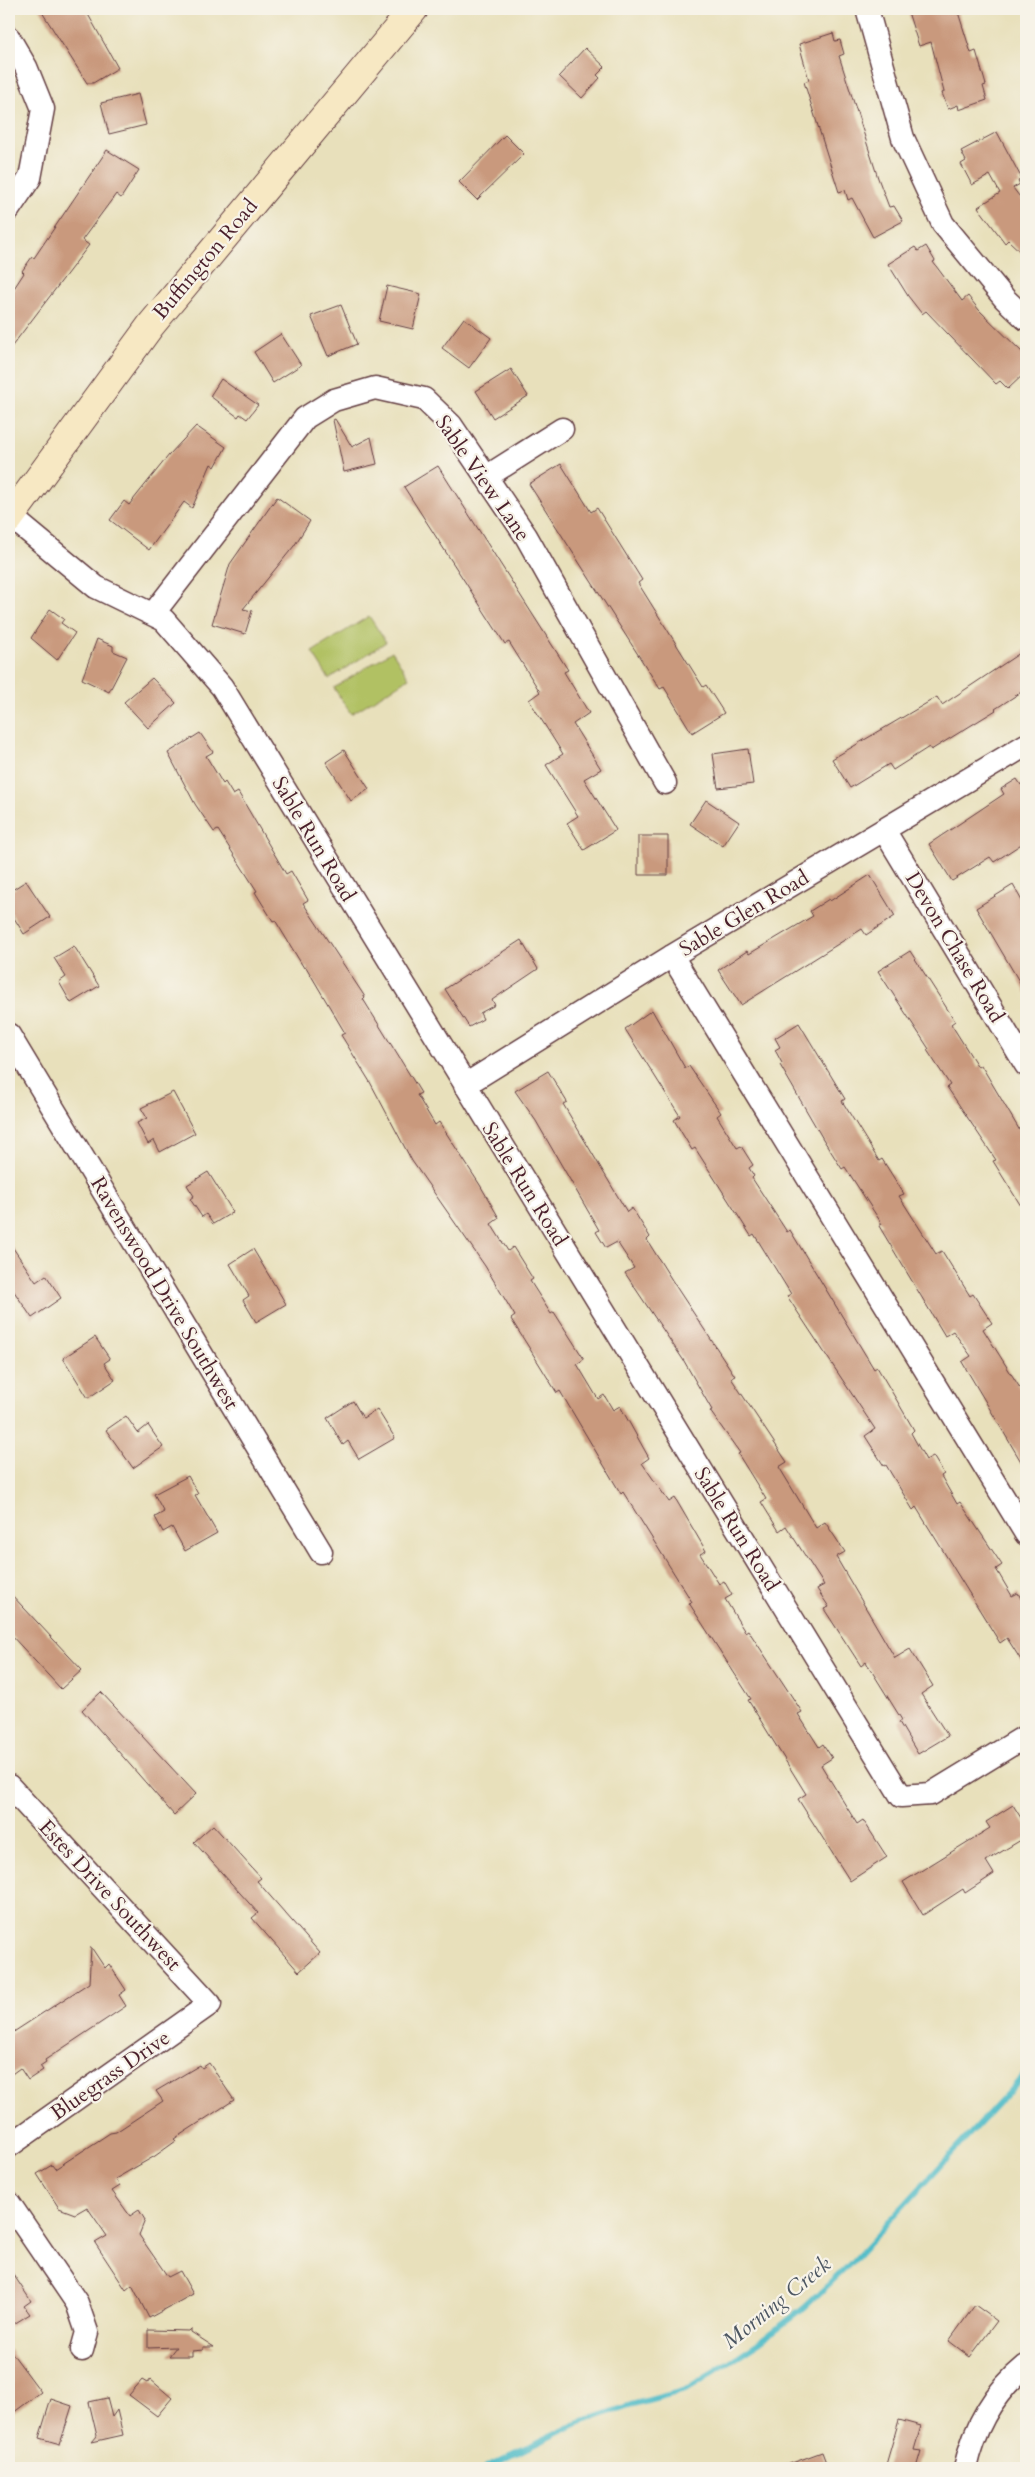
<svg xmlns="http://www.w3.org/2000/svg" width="1035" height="2477" font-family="Cardo,serif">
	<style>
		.green { fill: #b1c163; stroke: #7e7047 }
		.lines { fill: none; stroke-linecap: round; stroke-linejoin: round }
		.stream { stroke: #4fbcc8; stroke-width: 5.5 }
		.building { fill: #c9997d }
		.street-casing { stroke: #623c41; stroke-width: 25 }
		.secondary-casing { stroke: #623c41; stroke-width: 30 }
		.street { stroke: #fff; stroke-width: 22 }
		.secondary { stroke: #f7e8c3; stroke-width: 28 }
		.labels { text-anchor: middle; stroke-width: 4.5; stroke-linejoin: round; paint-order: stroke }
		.street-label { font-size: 21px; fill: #4a1f2b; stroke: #f7f3e8 }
		.water-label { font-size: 22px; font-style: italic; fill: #4c5662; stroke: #f7f3e8 }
	</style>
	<rect width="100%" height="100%" fill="#f7f3e8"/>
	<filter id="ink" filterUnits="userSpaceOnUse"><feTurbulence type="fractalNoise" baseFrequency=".02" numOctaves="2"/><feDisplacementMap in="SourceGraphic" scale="10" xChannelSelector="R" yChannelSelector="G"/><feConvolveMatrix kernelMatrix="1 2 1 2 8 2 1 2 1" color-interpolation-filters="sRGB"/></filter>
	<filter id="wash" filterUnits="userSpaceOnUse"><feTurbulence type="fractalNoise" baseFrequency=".0096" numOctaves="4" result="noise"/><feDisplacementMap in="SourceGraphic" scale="20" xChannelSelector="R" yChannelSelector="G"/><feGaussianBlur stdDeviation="1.12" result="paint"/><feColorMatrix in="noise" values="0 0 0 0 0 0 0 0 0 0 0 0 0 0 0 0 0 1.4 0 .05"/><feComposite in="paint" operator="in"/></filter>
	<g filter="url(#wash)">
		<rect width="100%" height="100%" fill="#e8e0bb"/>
		<path class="green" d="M369,616L386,642L329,679L312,652Z
			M392,651L409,678L351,714L334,688Z"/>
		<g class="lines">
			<path class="stream" d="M486,2468L576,2424L630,2405L686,2390L758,2343L804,2308L846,2268L1026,2073"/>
		</g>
		<g id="blocks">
			<path class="building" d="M40,9H85L118,68L93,83H87Z
				M907,9H957L971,53L976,51L986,85L983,86L987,100L959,110L958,105L948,109L942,93L944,92L931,42L919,46Z
				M833,33L835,41L840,40L844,54L839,56L878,178L889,207L894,206L903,221L873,237L852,198L848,200L845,190L839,192L804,82L809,80L799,44Z
				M585,48L605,67L597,75L600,78L582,98L559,76Z
				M138,94L146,125L109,134L101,103Z
				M997,132L1022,179L1018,181L1020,184L1013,188L1026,205V257L1008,240L1005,243L978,207L1000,193L990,175L972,185L961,164L966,161L961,151Z
				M505,135L524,154L477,200L459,182Z
				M107,150L139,170L121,198L116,194L82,240L89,245L9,350V296L24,273L22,271L32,257L34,258Z
				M926,246L935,261L933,262L962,301L968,296L979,310L1026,356V372L1008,389L1000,381L996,384L926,311L922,314L908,296L888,264L915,247L918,251Z
				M387,286L421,294L413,329L379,321Z
				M341,305L357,344L328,356L311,316Z
				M464,318L491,338L469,368L442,348Z
				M281,334L301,365L273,383L254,352Z
				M511,369L528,396L493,418L476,391Z
				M221,379L258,405L247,419L240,414L238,417L210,396Z
				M335,419L352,447L371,437L377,464L344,472L333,420Z
				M196,426L226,447L215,467L211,464L192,508L184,502L149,550L110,520L124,501L129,505L169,455Z
				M561,464L591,512L597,508L642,580L638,583L703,687L706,685L724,713L692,733L664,687L660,689L529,484Z
				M438,466L568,670L564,672L589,713L573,724L601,769L584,779L616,830L584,850L567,823L578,816L546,765L563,754L529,700L540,692L509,642L505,644L404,487Z
				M277,497L310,521L294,546L243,609L252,611L245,634L212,624L230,564Z
				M50,609L64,619L61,623L75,633L57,660L31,638Z
				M97,639L113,646V651L127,657L109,692L82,679Z
				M1026,649V689L995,709L996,710L931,750L929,747L893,770L889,764L850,788L832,759L937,697L942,705Z
				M152,678L176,703L148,728L124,702Z
				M200,733L213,752L206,756L223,784L225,782L233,795L238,792L286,874L291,871L308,900L303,903L365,997L363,999L421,1093L417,1095L435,1125L439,1122L480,1185L499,1218L491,1224L508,1251L513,1247L533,1279L530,1281L551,1314L554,1312L584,1359L577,1364L598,1399L604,1395L613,1410L620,1406L649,1458L642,1463L669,1502L675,1498L706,1551L700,1554L719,1584L724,1581L732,1595L725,1599L745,1632L748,1630L802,1712L798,1714L819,1747L823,1744L832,1758L821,1765L857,1824L863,1820L887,1857L850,1881L798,1799L806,1794L748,1700L751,1699L689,1603L692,1602L623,1492L621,1494L560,1391L557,1393L528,1346L511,1319L515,1316L485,1266L412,1161L370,1082L341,1035L345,1033L306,967L304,968L275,920L273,921L255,892L257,891L218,830L214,832L195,804L168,753Z
				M748,749L753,784L718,788L713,754Z
				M344,750L369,789L351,801L326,762Z
				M1017,779L1021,785L1026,781V841L994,862L990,857L952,881L929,844L1004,794L1001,789Z
				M706,800L739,822L723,846L690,824Z
				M638,836H668V875H638Z
				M870,875L895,916L866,935L862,929L741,1005L718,970L747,951L749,954L813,916L810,911L829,899L830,901Z
				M26,881L50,917L24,934L9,910V892Z
				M1013,885L1026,908V993L976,908Z
				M521,940L538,969L492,1000L495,1005L480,1013L483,1019L469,1027L445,989Z
				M74,946L99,986L71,1003L59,982L66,977L54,958Z
				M910,951L955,1021L951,1024L978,1067L981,1065L1026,1141V1214L993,1161L996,1160L947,1087L950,1085L927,1050L929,1049L878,971Z
				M652,1010L685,1068L689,1066L721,1113L717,1116L737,1148L741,1146L753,1165L749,1168L754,1176L752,1178L787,1232L790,1230L874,1369L877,1367L896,1399L914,1430L911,1433L926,1460L933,1456L944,1474L941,1476L957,1504L960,1502L1002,1565L996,1569L1012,1596L1018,1593L1026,1608V1668L1007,1638L1000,1643L916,1507L913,1510L886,1465L884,1466L865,1436L875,1429L787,1296L791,1294L754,1234L751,1236L695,1148L692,1150L674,1120L680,1116L625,1029Z
				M799,1023L845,1099L842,1101L879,1161L882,1159L904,1194L899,1196L936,1254L942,1251L970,1296L973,1294L992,1323L983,1329L1020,1388L1026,1384V1470L962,1362L971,1356L953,1331L945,1336L879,1226L882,1224L845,1167L842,1169L823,1139L780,1065L782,1063L775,1050L780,1047L775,1038Z
				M548,1071L567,1102L563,1104L627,1212L632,1208L650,1237L647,1240L675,1285L735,1376L731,1378L787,1462L779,1467L816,1528L825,1522L845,1552L836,1557L895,1658L910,1649L933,1686L921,1694L948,1736L918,1754L899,1722L902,1720L866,1662L861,1666L824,1609L829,1607L817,1589L824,1585L786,1526L779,1531L761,1502L766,1499L738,1454L740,1453L710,1411L712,1410L684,1361L625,1273L634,1268L617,1242L606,1248L596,1232L599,1230L536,1121L515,1091Z
				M173,1092L195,1133L160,1152L154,1140L148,1144L137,1123L147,1118L141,1108Z
				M208,1172L233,1212L213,1224L206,1214L202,1217L190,1199L194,1196L187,1185Z
				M9,1242L36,1282L46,1275L61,1298L32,1318L9,1284Z
				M253,1249L286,1304L256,1322L243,1300L249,1296L230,1264Z
				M95,1337L110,1359L104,1363L115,1380L88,1398L63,1358Z
				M353,1401L363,1418L377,1409L395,1438L359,1459L348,1441L343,1445L327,1418Z
				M126,1416L138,1433L148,1425L163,1447L133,1468L106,1430Z
				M188,1476L198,1494L195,1495L217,1533L185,1551L172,1527L163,1532L155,1517L164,1512L154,1494Z
				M9,1592L82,1670L61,1689L9,1633Z
				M101,1692L196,1794L174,1815L82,1710Z
				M1013,1805L1026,1826V1837L986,1861L994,1874L965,1893L963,1889L923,1915L903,1882L990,1828L986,1822Z
				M213,1825L261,1878L257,1881L320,1953L299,1972L252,1918L258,1913L194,1842Z
				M91,1947L105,1968L109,1964L126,1990L119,1995L126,2006L45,2060L46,2062L40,2066L43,2070L28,2080L20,2068L9,2076V2035L89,1983Z
				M209,2063L234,2100L174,2139L176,2141L155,2156L115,2179L120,2186L112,2191L130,2216L139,2210L145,2220L139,2235L168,2277L180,2271L193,2294L149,2318L132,2285L126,2290L95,2243L107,2236L87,2207L75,2214L59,2208L37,2174L52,2165L55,2169L110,2133L116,2132L163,2101L156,2091L200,2065L202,2068Z
				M9,2268L31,2301L24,2306L30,2314L9,2327Z
				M975,2305L997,2321L970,2357L949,2341Z
				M191,2329V2332L214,2347H203V2350L192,2351V2356H169L176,2347L148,2348V2330L189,2331Z
				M9,2349L41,2392L9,2416Z
				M150,2379L172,2398L157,2416L129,2395L142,2380L147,2383Z
				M107,2398L112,2417L117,2410L123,2435L92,2442L97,2436L89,2402Z
				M51,2399L72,2406L60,2444L39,2438Z
				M899,2420L921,2426L914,2450L921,2451L916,2468H885Z
				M822,2452L828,2468H782L781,2467Z"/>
		</g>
	</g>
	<g filter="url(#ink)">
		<use href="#blocks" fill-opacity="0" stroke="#623c41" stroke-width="1"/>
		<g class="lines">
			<g class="street-casing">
				<path id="street" d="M867,9L903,138L943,224L1005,299L1026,319
					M9,38L26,67L43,109L30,178L9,209
					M486,477L562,429
					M9,515L96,587L164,620L222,687L901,1796L931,1794L1026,1736
					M153,614L305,418L334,400L375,388L424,399L451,425L526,536L665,783
					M884,830L1026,1065
					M672,956L1026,1534
					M9,1035L321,1552
					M465,1085L672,956L1026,745
					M9,1786L210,2004L9,2146
					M9,2203L77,2303L87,2332L82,2350
					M965,2468C974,2428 994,2392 1026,2366"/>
			</g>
			<g class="secondary-casing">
				<path id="secondary" d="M9,519L151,325L414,9"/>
			</g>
			<use href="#street" class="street"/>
			<use href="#secondary" class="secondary"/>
		</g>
	</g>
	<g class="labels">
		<g class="street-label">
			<text transform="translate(205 259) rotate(-50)" y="7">Buffington Road</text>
			<text transform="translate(483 478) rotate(55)" y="7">Sable View Lane</text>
			<text transform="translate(314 839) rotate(59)" y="7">Sable Run Road</text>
			<text transform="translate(744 913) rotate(-31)" y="7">Sable Glen Road</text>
			<text transform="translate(955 947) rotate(59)" y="7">Devon Chase Road</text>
			<text transform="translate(525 1184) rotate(58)" y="7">Sable Run Road</text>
			<text transform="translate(165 1293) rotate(59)" y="7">Ravenswood Drive Southwest</text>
			<text transform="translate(737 1529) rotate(58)" y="7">Sable Run Road</text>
			<text transform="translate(110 1895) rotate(47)" y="7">Estes Drive Southwest</text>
			<text transform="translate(110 2075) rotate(-35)" y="7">Bluegrass Drive</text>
		</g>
		<g class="water-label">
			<text transform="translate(776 2302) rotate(-39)" y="8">Morning Creek</text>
		</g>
	</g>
	<rect width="1035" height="2477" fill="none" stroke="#f7f3e8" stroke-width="30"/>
</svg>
